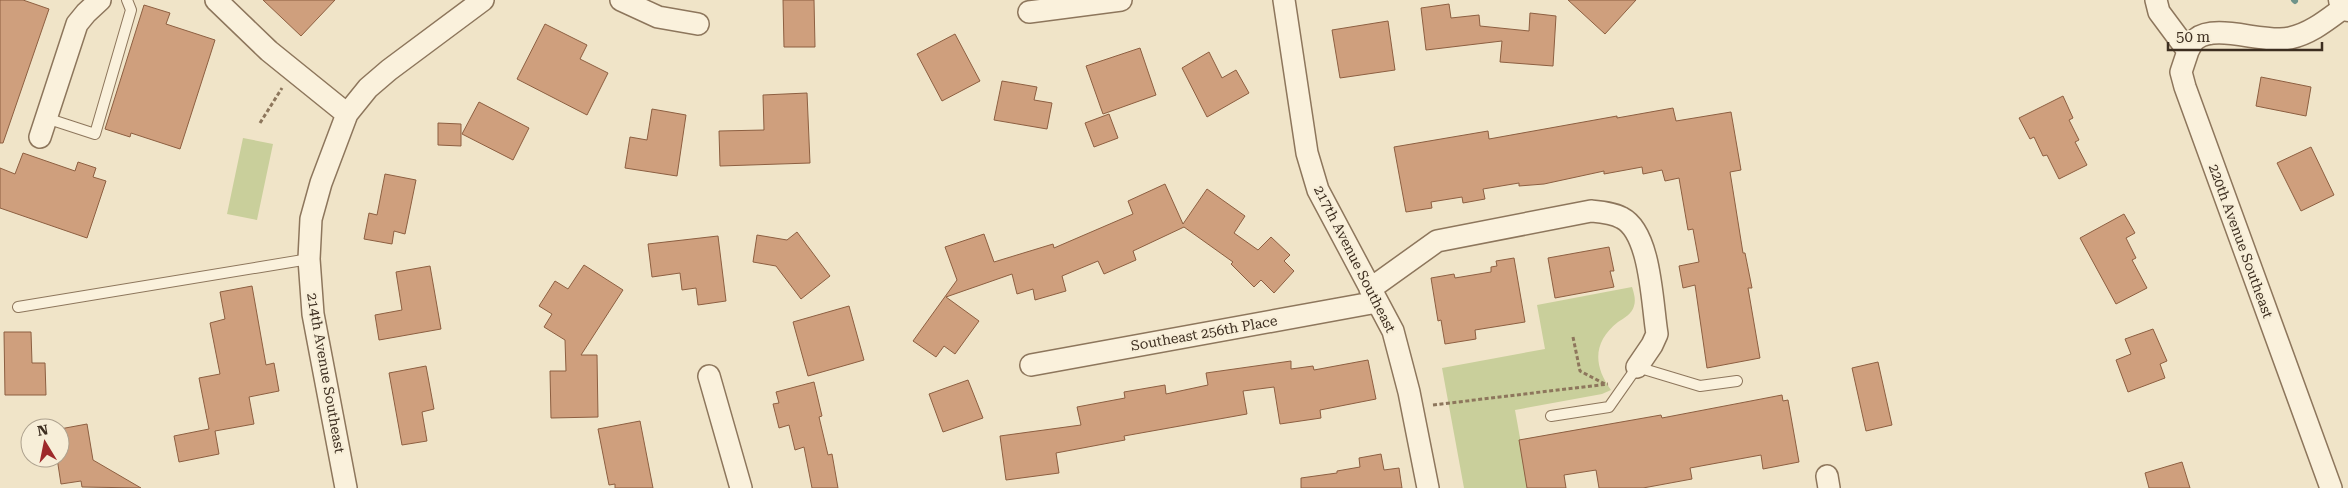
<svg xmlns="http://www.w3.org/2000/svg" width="2348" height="488" font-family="'Roboto Serif',serif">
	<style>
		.green { fill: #c9cf9b }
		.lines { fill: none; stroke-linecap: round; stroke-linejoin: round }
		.stream { stroke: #6f938a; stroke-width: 6 }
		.building { fill: #cf9f7d; stroke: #8d5f41 }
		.service-casing { stroke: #8d765c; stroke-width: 12 }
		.minor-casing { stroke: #8d765c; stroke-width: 24 }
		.tertiary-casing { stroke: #8d765c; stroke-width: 29 }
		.path { stroke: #8d765c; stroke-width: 3; stroke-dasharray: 4 2.5; stroke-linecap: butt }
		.service { stroke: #faf1dc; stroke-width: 10 }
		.minor { stroke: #faf1dc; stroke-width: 21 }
		.tertiary { stroke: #faf1dc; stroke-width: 26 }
		.labels { text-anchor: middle; stroke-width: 4.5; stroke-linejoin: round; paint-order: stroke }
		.street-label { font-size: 14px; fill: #3d2e20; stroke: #f7eed8 }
	</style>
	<rect width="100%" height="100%" fill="#f0e4c8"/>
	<path class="green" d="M243,138L273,144L257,220L227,214Z
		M1632,287C1634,293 1636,300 1634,306C1632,314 1624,318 1618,322C1593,342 1593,365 1611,390L1602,394L1515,410L1529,488H1464L1442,368L1545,349L1537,305Z"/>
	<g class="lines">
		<path class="stream" d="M2294,0L2295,1"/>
	</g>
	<path class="building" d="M0,0H23L49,9L3,143H0Z
		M263,0H335L301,36Z
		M783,0H814L815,47H784Z
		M1568,0H1636L1605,34Z
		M1449,4L1451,18L1479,15L1480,26L1529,31L1530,13L1556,16L1553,66L1500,62L1502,41L1426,50L1421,8Z
		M144,5L170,13L166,24L215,40L180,149L131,133L130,137L105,129Z
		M1388,21L1395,70L1340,78L1332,30Z
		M545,24L587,45L580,59L608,73L587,115L517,79Z
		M955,34L980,81L942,101L917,54Z
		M1140,48L1156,95L1103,114L1086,66Z
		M1209,52L1222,78L1236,70L1249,93L1207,117L1182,68Z
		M2261,77L2311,87L2306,116L2256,106Z
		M1002,81L1037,87L1034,100L1052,103L1047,129L994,120Z
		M807,93L810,163L720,166L719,131L764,130L763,95Z
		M2063,96L2073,118L2069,120L2079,140L2075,142L2087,165L2059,179L2047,155L2043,156L2034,137L2030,139L2019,118Z
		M479,102L529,128L513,160L462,134Z
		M1673,108L1676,121L1731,112L1741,170L1730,172L1743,253H1745L1752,288H1748L1760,358L1707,368L1695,285L1683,288L1679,266L1699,262L1693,229L1688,230L1679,178L1665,181L1662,170L1643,174L1642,167L1604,174V171L1544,184L1519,186V183L1483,189L1485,199L1463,203L1462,197L1431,202L1432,208L1406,212L1394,147L1488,131L1489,139L1617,116V118Z
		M652,109L686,115L677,176L625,168L630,137L647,140Z
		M1109,114L1118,138L1094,147L1085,123Z
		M438,123L461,124V146L438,145Z
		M2311,147L2334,195L2301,211L2277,163Z
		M23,153L75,171L78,162L96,168L93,177L106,181L87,238L0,208V168L15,174Z
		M385,174L416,180L405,234L394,231L392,244L364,239L369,213L377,215Z
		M1165,184L1183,224L1207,189L1245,216L1234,233L1258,250L1271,237L1290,255L1284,261L1294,271L1274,293L1261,280L1254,287L1231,264L1233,262L1184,227L1133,251L1136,260L1104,274L1098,261L1062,276L1066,291L1035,300L1033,289L1017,294L1012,274L946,297L979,321L955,354L944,346L936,357L913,341L957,280L945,247L984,234L994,262L1053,244L1054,248L1133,214L1128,201Z
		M2124,214L2135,233L2126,238L2136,258L2132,260L2147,288L2116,304L2080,238Z
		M797,232L830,276L801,299L776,266L753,262L757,235L787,240Z
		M718,236L726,301L698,305L696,288L682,290L680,273L652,277L648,244Z
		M1609,247L1614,271H1610L1614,287L1555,298L1548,258Z
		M1514,258L1525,322L1475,330L1476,339L1445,344L1441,320L1438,321L1431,278L1454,274L1455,278L1491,272V267L1497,266L1496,261Z
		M584,265L623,290L581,355H597L598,417L551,418L550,371H566L565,340L544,327L552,314L539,306L555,281L568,289Z
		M430,266L441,329L379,340L375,315L402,310L396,272Z
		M252,286L266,365L274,363L279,391L249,397L254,424L215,431L219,454L179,462L174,436L209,429L199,378L220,374L210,323L225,319L220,292Z
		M849,306L864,360L808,376L793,322Z
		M2153,329L2167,361L2160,364L2165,378L2128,392L2116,360L2131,354L2125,339Z
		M4,332H31L32,363H45L46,395H5Z
		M1368,360L1376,399L1320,410L1321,418L1280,424L1274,387L1243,391L1247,414L1124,436L1125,440L1056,453L1059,473L1006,480L1000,436L1081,425L1077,407L1125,398L1124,392L1165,385L1166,394L1208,385L1206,373L1291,361V369L1313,366L1314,370Z
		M1878,362L1892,425L1866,431L1852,368Z
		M426,366L434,409L422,412L427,441L402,445L389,373Z
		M968,380L983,418L943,432L929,394Z
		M814,382L822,416L819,417L828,455L832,454L838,488H812L804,447L795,450L789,425L779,428L773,404L779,403L776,392Z
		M1782,395L1783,401L1788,400L1799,462L1763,469L1761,455L1690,468L1692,479L1643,488H1599L1596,470L1564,475L1566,488H1527L1519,440L1661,415L1662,418Z
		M640,421L653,488H615V484L609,485L598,429Z
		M87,424L93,460L141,488L82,487L81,481L61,484L57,458H60V429Z
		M1381,454L1384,470L1399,468L1402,488H1301V478L1337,473V471L1360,467L1359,458Z
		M2182,462L2190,488H2149L2145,473Z"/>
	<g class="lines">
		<g class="service-casing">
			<path id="service" d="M46,118L95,134L131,10L127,0
				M18,307L309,259
				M1551,416L1609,407L1637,367L1700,386L1737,381"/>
		</g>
		<g class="minor-casing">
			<path id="minor" d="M216,0L269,51L347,114
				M621,0L658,17L698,24
				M1284,0L1307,153L1318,190L1393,331L1409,392L1428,488
				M2156,0L2159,12L2188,51L2181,72L2185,87L2331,488
				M1029,12L1121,0
				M2188,51C2190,47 2193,41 2196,39C2216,23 2264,44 2290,38C2312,33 2328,19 2346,6
				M40,137L77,24L86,13L100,0
				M1370,289L1437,241L1591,211C1601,212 1613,213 1622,218C1651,233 1652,304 1657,334L1652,345L1637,367
				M1031,365L1377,302
				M709,376L741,488
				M1827,476L1829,488
				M346,488L313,314L309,259L311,219L321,183L347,114L368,88L389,70L483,0"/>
		</g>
		<g class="tertiary-casing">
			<path id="tertiary" d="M2342,0L2348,8"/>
		</g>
		<path class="path" d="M260,123L282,88
			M1573,337L1580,371L1605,384
			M1433,405L1608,384"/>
		<use href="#service" class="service"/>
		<use href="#minor" class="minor"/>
		<use href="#tertiary" class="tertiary"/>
	</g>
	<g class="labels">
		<g class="street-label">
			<text transform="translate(2241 241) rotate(70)" y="5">220th Avenue Southeast</text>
			<text transform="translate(1355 259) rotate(63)" y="5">217th Avenue Southeast</text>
			<text transform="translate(1204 333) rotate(-10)" y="5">Southeast 256th Place</text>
			<text transform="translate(326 373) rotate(80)" y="5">214th Avenue Southeast</text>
		</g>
	</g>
	<g transform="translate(45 443) rotate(350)"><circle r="24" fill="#f7eed8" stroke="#ada18e"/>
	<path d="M0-4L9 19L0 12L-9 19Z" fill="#9e2a2b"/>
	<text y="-8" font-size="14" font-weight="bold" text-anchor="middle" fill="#3d2e20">N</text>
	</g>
	<path d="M2168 42v8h154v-8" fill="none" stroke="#3d2e20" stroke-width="2.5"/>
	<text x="2176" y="42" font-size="15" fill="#3d2e20" stroke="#f7eed8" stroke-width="4" paint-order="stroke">50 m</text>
</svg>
